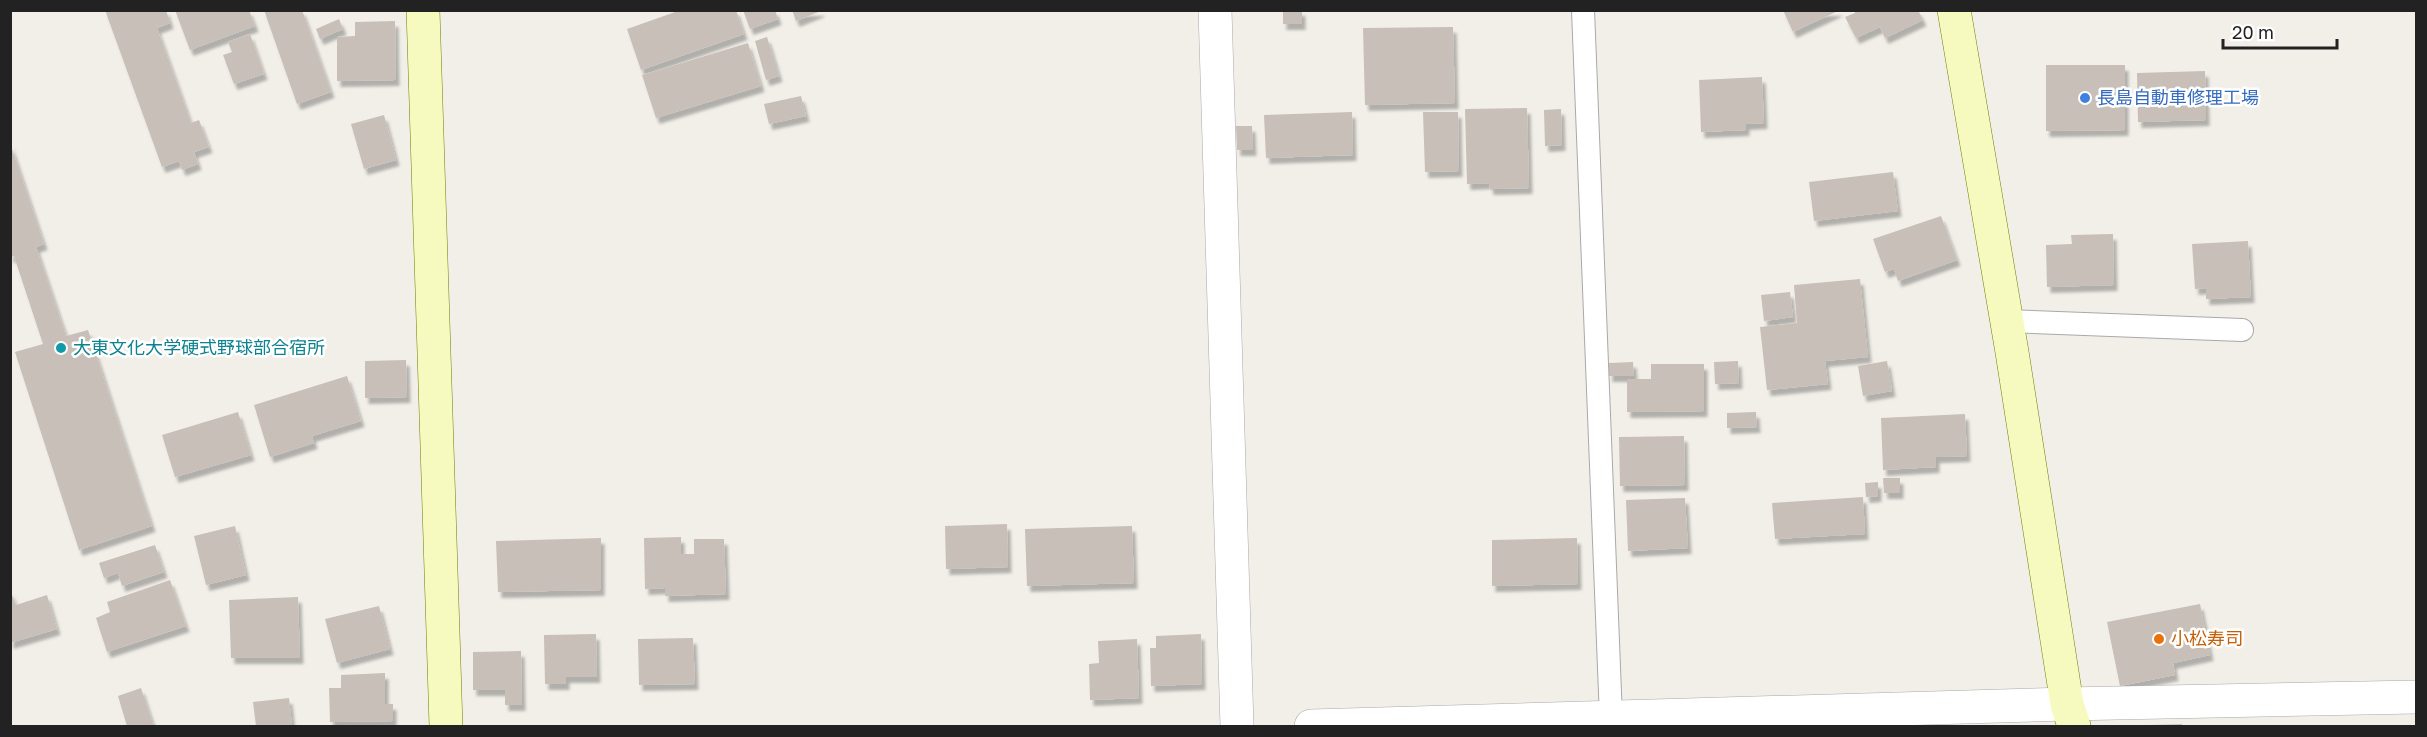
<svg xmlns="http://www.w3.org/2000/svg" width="2427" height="737" font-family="'Golos Text','Noto Sans JP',sans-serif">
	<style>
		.building { fill: #c7bfb8; filter: url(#shadow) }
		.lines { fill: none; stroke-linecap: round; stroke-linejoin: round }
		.lane-casing { stroke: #a9a9a9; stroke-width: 24 }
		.street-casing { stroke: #a9a9a9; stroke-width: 34 }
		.secondary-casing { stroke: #707d05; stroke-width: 34 }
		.lane { stroke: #fff; stroke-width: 22 }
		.street { stroke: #fff; stroke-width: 33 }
		.secondary { stroke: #f7fabf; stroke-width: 33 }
		.shop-dot { fill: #3f7fe0; stroke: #fff; stroke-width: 2 }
		.culture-dot { fill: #0f9aa8; stroke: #fff; stroke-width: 2 }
		.food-dot { fill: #e8710a; stroke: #fff; stroke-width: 2 }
		.labels { text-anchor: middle; stroke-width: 5; stroke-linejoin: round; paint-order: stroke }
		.shop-label { font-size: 18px; fill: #366cbe; stroke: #fff; text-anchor: start }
		.culture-label { font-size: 18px; fill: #0d838f; stroke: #fff; text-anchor: start }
		.food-label { font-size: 18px; fill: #c56008; stroke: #fff; text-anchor: start }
	</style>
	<defs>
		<filter id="shadow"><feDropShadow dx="3.5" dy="6" stdDeviation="1.5" flood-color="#0004"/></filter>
	</defs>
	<rect width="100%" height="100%" fill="#f2efe9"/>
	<path class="building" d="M105,10H166L170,23L157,28L191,123L199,120L209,147L194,152L198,164L182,170L179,161L162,167Z
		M175,10H249L255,26L190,50Z
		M264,10H302L331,92L297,104Z
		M681,10H736L744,34L641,70L627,29Z
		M743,10H775L778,19L750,29Z
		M792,10H821V11L796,21Z
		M1283,10H1302V24H1283Z
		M1783,10H1840L1793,32Z
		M1854,10H1918L1923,20L1885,38L1880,27L1856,38L1845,17L1855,13Z
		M339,19L343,29L320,39L316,29Z
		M395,21L396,80L337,81V37L355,36V22Z
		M1453,27L1455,103L1365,105L1363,28Z
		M250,34L264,74L234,84L223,55L232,52L228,42Z
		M767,37L779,76L766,80L755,41Z
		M748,43L761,86L656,118L642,75Z
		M2046,65H2125V130L2046,131Z
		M2205,71L2206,120L2138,122L2137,73Z
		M1762,77L1764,123L1746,124V130L1701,132L1699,80Z
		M801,96L806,116L769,124L764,104Z
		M1527,108L1529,188L1490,189L1489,183L1467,184L1465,109Z
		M1561,109L1562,145L1545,146L1544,110Z
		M1352,112L1353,155L1266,158L1264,115Z
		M1423,112H1458L1459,171L1425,172Z
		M384,115L396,160L364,169L351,124Z
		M1236,126H1252L1253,150H1237Z
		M10,143L44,244L36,247L66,336L88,330L152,526L79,550L15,352L43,344L14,256L10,257Z
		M1893,172L1898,211L1814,221L1809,182Z
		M1941,216L1957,260L1898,281L1894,269L1885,272L1873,239Z
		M2113,234L2114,285L2047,287L2046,245L2072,244L2071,235Z
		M2248,241L2251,297L2206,299V288L2195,289L2192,244Z
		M1860,279L1868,357L1825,361L1828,384L1767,390L1760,327L1797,323L1794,285Z
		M1790,292L1793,317L1764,321L1761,295Z
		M406,360L407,397L365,398V361Z
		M1738,361L1739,383L1715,384L1714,362Z
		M1887,361L1892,391L1863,396L1858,366Z
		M1633,362L1634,376H1609V363Z
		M1651,364H1704V411L1627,412V379H1651Z
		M347,376L361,421L312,436L314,443L270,457L254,405Z
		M238,412L251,455L175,477L162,435Z
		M1756,412L1757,427L1727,428V413Z
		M1965,414L1967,456L1936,457V467L1883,470L1881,418Z
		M1684,436L1685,485L1620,486L1619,437Z
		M1883,478H1900V493H1884Z
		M1878,482V496L1866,497L1865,483Z
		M1863,497L1865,534L1775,539L1772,503Z
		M1685,498L1688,548L1628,551L1626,500Z
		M1007,524L1008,567L946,569L945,526Z
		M235,526L246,575L206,585L194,536Z
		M1132,526L1134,583L1027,586L1025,529Z
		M681,537V554H694V539H724L726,594L665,596V588L645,589L644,538Z
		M601,538V590L498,592L496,541Z
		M1577,538L1578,584L1492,586V540Z
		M155,545L164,572L122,586L118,573L104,578L99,563Z
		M170,580L186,626L107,652L96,618L110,612L107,602Z
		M10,590L16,605L47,595L57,629L10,643Z
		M298,597L300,658H231L229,600Z
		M2200,604L2210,655L2173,663L2175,675L2120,686L2107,622Z
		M379,606L390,649L337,663L325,619Z
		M596,634L597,677H566V684H545L544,635Z
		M1201,634L1202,684L1151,686L1150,648H1156V636Z
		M693,638L695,684L639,685L638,639Z
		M1137,639L1139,698L1090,700L1089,664L1099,663L1098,641Z
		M521,651L522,705H505V690H473V652Z
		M385,673V704H393V721L330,722L329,688H341V675Z
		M141,688L153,725L127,726L118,696Z
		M289,698L292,726H256L253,702Z
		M2182,724V726H2149V725Z"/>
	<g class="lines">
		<g class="lane-casing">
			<path id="lane" d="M1583,10L1611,718
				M2006,321L2242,330"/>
		</g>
		<g class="street-casing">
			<path id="street" d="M1215,10L1237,726
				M1311,726L2067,704L2416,697"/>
		</g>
		<g class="secondary-casing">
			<path id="secondary" d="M423,10L446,726
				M1954,10L2012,352L2067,704L2074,726"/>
		</g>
		<use href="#lane" class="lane"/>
		<use href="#street" class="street"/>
		<use href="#secondary" class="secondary"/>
	</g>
	<circle class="shop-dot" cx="2085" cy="98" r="6"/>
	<circle class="culture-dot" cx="61" cy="348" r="6"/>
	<circle class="food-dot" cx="2159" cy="639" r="6"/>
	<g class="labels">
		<g class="shop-label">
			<text x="2097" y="104">長島自動車修理工場</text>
		</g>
		<g class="culture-label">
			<text x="73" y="354">大東文化大学硬式野球部合宿所</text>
		</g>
		<g class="food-label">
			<text x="2171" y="645">小松寿司</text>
		</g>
	</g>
	<rect width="2427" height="737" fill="none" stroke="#222222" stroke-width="24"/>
	<path d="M2223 39v9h114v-9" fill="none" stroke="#222222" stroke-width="3"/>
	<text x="2232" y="39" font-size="18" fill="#222222" stroke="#ffffff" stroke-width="4.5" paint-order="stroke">20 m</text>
</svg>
